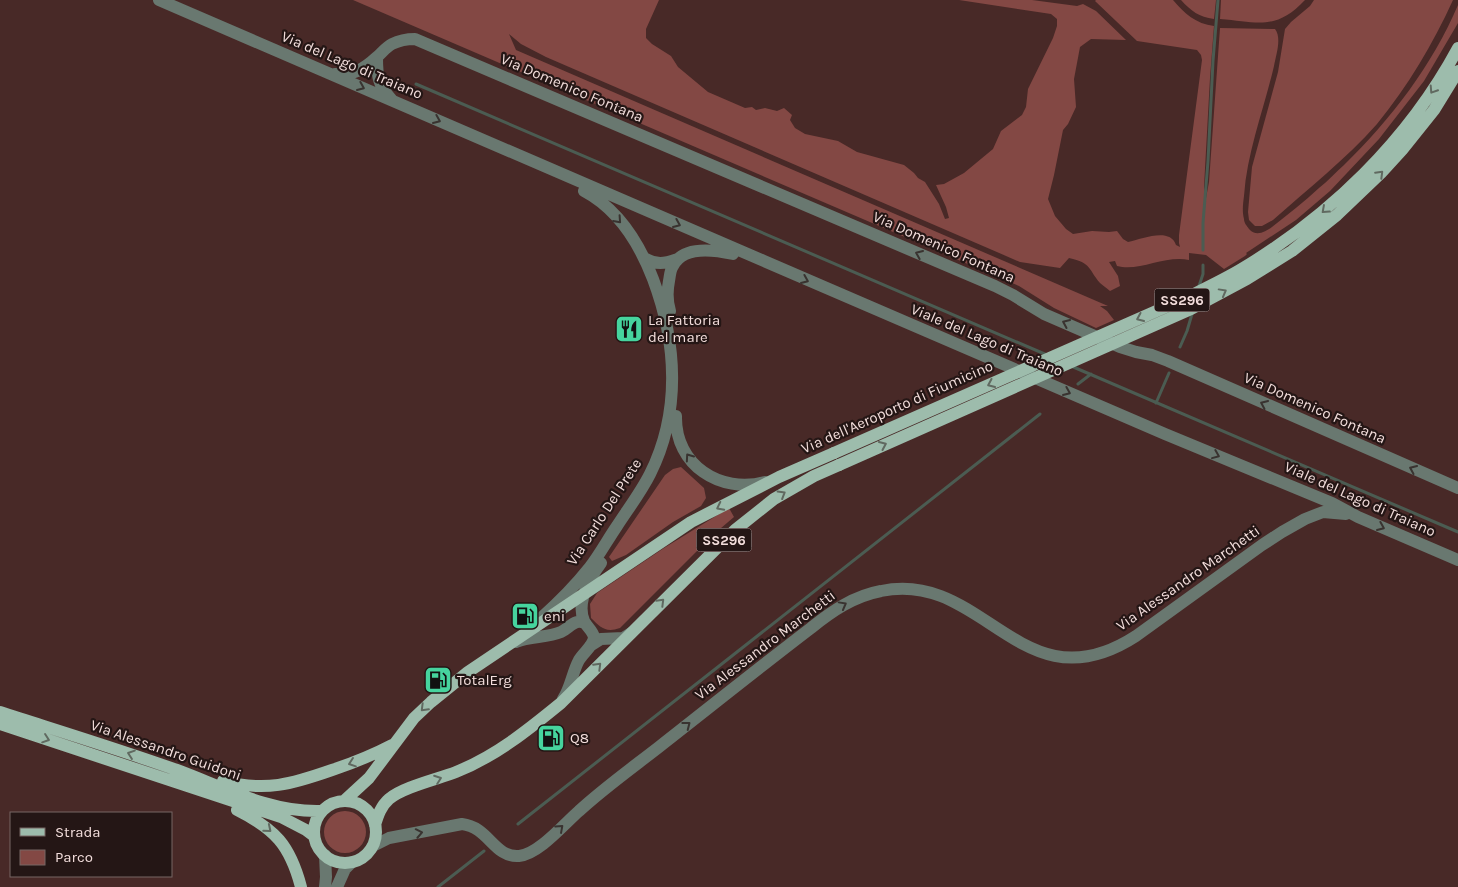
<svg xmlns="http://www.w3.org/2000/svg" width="1458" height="887" font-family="Karla,sans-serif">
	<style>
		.green { fill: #834844 }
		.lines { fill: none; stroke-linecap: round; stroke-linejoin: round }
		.stream { stroke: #4b5c52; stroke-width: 3 }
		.minor { stroke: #697870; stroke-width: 12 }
		.major { stroke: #9dbcac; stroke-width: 12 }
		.major-bridge { stroke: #9dbcac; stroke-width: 12 }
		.oneway { stroke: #393330 }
		.oneway2 { stroke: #606960 }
		.labels { text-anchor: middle; stroke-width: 4.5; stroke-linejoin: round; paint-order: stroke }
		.shield { fill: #241615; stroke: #b4a1a0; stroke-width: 1 }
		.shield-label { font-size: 14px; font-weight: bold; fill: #f2dddb }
		.street-label { font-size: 15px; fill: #f2dddb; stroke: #241615 }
		.poi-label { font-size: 15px; fill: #f2dddb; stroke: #241615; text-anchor: start }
	</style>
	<rect width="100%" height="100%" fill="#482927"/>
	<path class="green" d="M353,0H659L646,29V38L652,44L671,56L678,67L708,92L745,108L752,107L756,110L765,108L777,111L784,108L792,115L790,120L795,128L805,134L838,141L857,152L904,165L914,173L918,178L925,182L939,204L945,219L949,218L946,207L936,185L944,184L964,173L993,149L1001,131L1022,115L1026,107L1028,89L1053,38L1057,26V19L1051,14L959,0H1032L1077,6L1083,4L1096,11L1126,40L1091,39L1080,47L1074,79L1076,107L1068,124L1063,130L1054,175L1048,199L1055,216L1066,229L1073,234L1092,231L1109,232L1117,231L1123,239L1128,242C1142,239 1170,227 1176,245L1180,247L1179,243V235L1202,60L1201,55L1197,50L1137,41L1095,1L1096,0H1173C1184,13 1196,24 1214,26L1210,78L1204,187L1206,198L1209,182L1220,28L1275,29C1282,38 1276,55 1274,66C1264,109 1247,152 1244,196C1243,204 1242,211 1244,219C1244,223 1247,226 1249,229C1256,237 1265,232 1272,227C1288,214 1304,202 1319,188C1328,181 1336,172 1344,165C1391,119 1432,66 1458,5V23L1424,81L1379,139L1330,191L1296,220L1246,253L1247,254L1245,256L1224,269L1206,255L1189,253V260C1165,255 1139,272 1117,266L1115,261L1109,262L1118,276L1120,286L1110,291C1107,288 1103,286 1100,283C1088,269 1092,263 1069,258L1060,268L1020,262L546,57L521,44L509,34L516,50L1108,306H1100L1107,311L1114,320L1096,328L1054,308L1019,286Z
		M1181,0H1216L1214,19C1199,17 1191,11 1181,0Z
		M1221,0H1305C1276,31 1258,22 1220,19Z
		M1314,0H1453C1433,44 1408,86 1377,124C1346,159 1308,189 1273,220L1262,226H1255L1249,220L1248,212L1252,167L1278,72L1285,29L1291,22L1310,6Z
		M681,467L704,488L706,498L701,506L673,522L626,555L612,561L609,557L665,475L673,469Z
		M729,508L734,517L714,534L620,628C606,633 601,628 591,618L590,604L597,593L664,548Z
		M324 832a21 21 0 1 1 42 0a21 21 0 1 1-42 0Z"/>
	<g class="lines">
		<path class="stream" d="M416,84L1047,355
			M1203,250V223L1208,161L1213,61L1218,0
			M1199,286L1203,274V265
			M1180,347L1187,331L1192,314
			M1071,366L1458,532
			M1078,384L1091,374
			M1156,403L1169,373
			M518,824L1040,414
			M438,887L484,851"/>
		<path class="minor" d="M159,0L1165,434L1332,503L1358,517L1458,560
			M377,57C377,77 378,85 392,100
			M335,74C353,76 364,69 377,57C382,53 386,47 392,44C400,40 407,39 415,39L995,286L1013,295L1044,314L1120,347L1136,352L1152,355L1168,361L1458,488
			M644,258C656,265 664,264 678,259
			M670,311C667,301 667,291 669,281C670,276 670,270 673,266C683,245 715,250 733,254
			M676,416C675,465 720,494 765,482
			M540,619C558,603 575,586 590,567C600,554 608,539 617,526C628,509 641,492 650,474C681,412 677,343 653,279C640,245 618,209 584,191
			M516,642C530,636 547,638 561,632C570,628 575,617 586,624
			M590,646L601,639L623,638L631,633
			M563,699C571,687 572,673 579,660C583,653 594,645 594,637C593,631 586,626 584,621C576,602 590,578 601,563
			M373,846L389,838L462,824C489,827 494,858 519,856C539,854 564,824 579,811C604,788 632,768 659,747C710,707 760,667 811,628C832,611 854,596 881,591C984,569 1022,710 1136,636L1262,545L1282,532L1305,519L1323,512L1346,514
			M325,855L326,877L325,887
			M337,887L345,869L352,862"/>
		<path class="major" d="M0,712C59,731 118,749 177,770C223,787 271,813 322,811
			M0,724L281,817L306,830L314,836
			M223,781C266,792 292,784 332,770C353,763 373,755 392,745
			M344,801L369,778L414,718L431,702L468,672L691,522L779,477L834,453
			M314 832a31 31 0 1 1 62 0a31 31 0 1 1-62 0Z
			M237,810C275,829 290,845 301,887
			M375,825C378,815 381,806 389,799C403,787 438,779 456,772C496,756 528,730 561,703L735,530L774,499L814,476L839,465"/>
		<path class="major-bridge" d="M834,453L1186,298C1204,289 1223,280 1240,270C1330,216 1408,141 1458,48
			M839,465L1191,309L1247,279L1292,251L1337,215L1381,173L1402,150L1434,110L1458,71"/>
	</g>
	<defs><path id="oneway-chevron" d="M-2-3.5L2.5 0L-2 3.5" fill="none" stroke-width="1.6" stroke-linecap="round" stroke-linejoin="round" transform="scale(1.25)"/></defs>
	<g class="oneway">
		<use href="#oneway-chevron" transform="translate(361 87) rotate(23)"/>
		<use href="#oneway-chevron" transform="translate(437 120) rotate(23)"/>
		<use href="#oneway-chevron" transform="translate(618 220) rotate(48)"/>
		<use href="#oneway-chevron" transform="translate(677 224) rotate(23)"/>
		<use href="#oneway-chevron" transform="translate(919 254) rotate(-157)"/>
		<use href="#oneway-chevron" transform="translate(805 280) rotate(23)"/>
		<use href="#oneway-chevron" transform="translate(1066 323) rotate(-156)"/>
		<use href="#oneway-chevron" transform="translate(1067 392) rotate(23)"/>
		<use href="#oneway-chevron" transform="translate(1264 404) rotate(-156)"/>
		<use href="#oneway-chevron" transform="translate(1216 455) rotate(22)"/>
		<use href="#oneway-chevron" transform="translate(689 457) rotate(-125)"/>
		<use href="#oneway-chevron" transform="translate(1413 469) rotate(-156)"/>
		<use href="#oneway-chevron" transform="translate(1381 527) rotate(23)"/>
		<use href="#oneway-chevron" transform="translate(843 605) rotate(-29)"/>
		<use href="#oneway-chevron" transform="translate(687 725) rotate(-38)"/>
		<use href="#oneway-chevron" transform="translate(560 828) rotate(-42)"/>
		<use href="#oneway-chevron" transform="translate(419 833) rotate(-11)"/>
	</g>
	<g class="oneway2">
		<use href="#oneway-chevron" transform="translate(1433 90) rotate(123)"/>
		<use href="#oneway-chevron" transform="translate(1380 174) rotate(-45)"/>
		<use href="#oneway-chevron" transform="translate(1325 210) rotate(138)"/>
		<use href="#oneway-chevron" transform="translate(1223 292) rotate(-29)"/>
		<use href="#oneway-chevron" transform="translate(1140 318) rotate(156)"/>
		<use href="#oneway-chevron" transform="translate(991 384) rotate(156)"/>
		<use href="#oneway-chevron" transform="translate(883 445) rotate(-24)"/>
		<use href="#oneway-chevron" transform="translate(782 494) rotate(-31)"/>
		<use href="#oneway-chevron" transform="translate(720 507) rotate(153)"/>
		<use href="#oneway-chevron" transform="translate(661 602) rotate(-45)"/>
		<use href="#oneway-chevron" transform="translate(598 666) rotate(-45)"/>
		<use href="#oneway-chevron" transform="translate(424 708) rotate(135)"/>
		<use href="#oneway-chevron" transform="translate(46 739) rotate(19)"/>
		<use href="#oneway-chevron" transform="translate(131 754) rotate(-161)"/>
		<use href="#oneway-chevron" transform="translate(352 763) rotate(161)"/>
		<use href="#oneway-chevron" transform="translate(438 779) rotate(-20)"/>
		<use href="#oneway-chevron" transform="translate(268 829) rotate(40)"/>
	</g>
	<defs>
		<g id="restaurant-square" transform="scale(1.4375)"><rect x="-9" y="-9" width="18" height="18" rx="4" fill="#46d49e" stroke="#241615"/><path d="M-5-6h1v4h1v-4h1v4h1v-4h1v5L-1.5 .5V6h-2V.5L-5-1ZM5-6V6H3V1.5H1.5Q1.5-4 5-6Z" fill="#111"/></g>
		<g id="fuel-square" transform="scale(1.4375)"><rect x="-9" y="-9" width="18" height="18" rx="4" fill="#46d49e" stroke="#241615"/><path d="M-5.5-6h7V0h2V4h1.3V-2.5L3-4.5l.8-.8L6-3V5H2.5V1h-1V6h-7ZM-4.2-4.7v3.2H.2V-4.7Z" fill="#111"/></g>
	</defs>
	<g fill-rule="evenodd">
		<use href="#restaurant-square" x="629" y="329"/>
		<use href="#fuel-square" x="525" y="616"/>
		<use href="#fuel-square" x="438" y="680"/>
		<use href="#fuel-square" x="551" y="738"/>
	</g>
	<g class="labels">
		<g class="shield">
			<rect x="1154.5" y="288.5" width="55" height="23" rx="4"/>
			<rect x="696.5" y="528.5" width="55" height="23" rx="4"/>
		</g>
		<g class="shield-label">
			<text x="1182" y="305">SS296</text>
			<text x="724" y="545">SS296</text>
		</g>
		<g class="street-label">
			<text transform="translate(352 65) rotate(23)" y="5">Via del Lago di Traiano</text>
			<text transform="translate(572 88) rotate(23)" y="5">Via Domenico Fontana</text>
			<text transform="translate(944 247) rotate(24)" y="5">Via Domenico Fontana</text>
			<text transform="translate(987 340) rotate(23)" y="5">Viale del Lago di Traiano</text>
			<text transform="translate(897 407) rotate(-24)" y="5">Via dell'Aeroporto di Fiumicino</text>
			<text transform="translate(1315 408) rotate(24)" y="5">Via Domenico Fontana</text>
			<text transform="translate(1360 499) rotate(24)" y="5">Viale del Lago di Traiano</text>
			<text transform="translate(604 512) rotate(-57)" y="5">Via Carlo Del Prete</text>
			<text transform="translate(1188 578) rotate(-35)" y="5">Via Alessandro Marchetti</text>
			<text transform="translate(765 645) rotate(-37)" y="5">Via Alessandro Marchetti</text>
			<text transform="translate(166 750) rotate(19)" y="5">Via Alessandro Guidoni</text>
		</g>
		<g class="poi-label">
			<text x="648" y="325">La Fattoria<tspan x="648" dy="17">del mare</tspan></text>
			<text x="544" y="621">eni</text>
			<text x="457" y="685">TotalErg</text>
			<text x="570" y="743">Q8</text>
		</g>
	</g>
	<rect x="10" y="812" width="162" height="65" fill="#241615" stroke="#766664"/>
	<rect x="20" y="828" width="25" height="8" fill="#9dbcac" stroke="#766664"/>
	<text x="55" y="837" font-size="15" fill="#f2dddb">Strada</text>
	<rect x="20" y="850" width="25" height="15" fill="#834844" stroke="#766664"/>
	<text x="55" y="862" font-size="15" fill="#f2dddb">Parco</text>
</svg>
